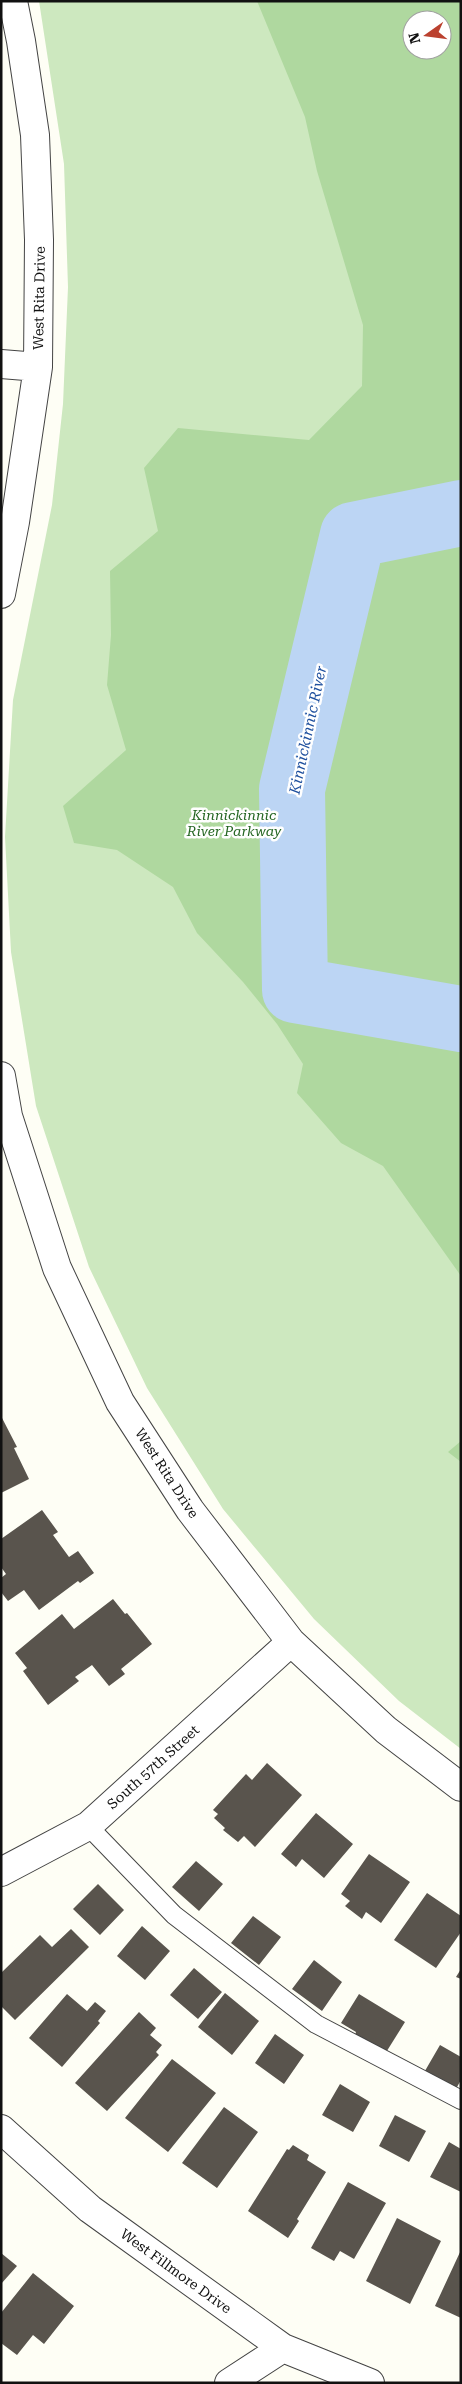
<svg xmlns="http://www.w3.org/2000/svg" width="462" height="2384" font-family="'Roboto Serif',serif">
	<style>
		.green { fill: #cde8bf; fill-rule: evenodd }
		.forest { fill: #afd89f; fill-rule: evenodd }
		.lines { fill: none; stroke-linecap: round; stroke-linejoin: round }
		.river { stroke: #bcd5f4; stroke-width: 66 }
		.building { fill: #59544d }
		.lane-casing { stroke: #444; stroke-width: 20 }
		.street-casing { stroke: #444; stroke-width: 30 }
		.lane { stroke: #fff; stroke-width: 18 }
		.street { stroke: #fff; stroke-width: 28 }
		.labels { text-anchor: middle; stroke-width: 5; stroke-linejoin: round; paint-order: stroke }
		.street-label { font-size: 14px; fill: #111; stroke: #fff }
		.park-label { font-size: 14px; font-style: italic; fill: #256623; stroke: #fff }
		.water-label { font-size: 15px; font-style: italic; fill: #1f509e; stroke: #fff }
	</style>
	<rect width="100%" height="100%" fill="#fefef5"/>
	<path class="green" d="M39,1H461V1749L399,1701L314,1619L223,1509L147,1388L89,1267L36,1106L11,952L5,837L13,700L52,505L63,404L68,287L64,164ZM412,20H442V50H412Z"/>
	<path class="forest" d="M257,1H461V1276L383,1166L341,1143L297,1093L303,1064L277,1024L243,982L197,933L173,887L117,850L74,843L63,806L126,750L107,685L111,635L110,571L158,531L144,468L178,428L309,440L362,386L363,325L317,171L305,117ZM412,20H442V50H412Z
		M461,1441V1462L448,1452Z"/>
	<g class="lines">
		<path class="river" d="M461,513L353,535L292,789L295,990L461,1019"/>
	</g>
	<path class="building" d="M1,1416L17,1447L14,1448L29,1479L1,1493Z
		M42,1510L58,1532L53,1535L69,1557L78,1551L94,1573L80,1583L78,1581L39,1610L24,1590L8,1601L1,1592V1578L6,1574L1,1567V1539Z
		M113,1599L125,1614L127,1613L152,1644L121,1669L125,1674L109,1686L92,1665L75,1677L79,1681L48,1705L23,1671L27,1668L15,1653L62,1614L74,1629Z
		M267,1763L302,1795L255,1847L244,1836L238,1842L223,1830L225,1828L214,1818L218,1814L213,1810L246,1774L252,1780Z
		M316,1813L353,1844L324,1878L302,1859L296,1867L281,1854Z
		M369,1854L410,1882L381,1923L366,1912L362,1919L345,1906L350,1901L341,1894Z
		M196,1861L223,1884L199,1911L172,1887Z
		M98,1884L124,1910L100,1935L73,1909Z
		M427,1893L461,1916V1932L436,1968L394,1940Z
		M253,1916L281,1937L259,1965L231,1943Z
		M142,1926L170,1951L145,1980L117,1956Z
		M71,1929L89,1947L15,2020L1,2006V1973L40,1935L52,1947Z
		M314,1960L342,1982L322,2011L292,1989Z
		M194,1968L222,1992L198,2019L170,1995Z
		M461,1969V1979L456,1977Z
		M225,1993L259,2021L232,2055L198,2027Z
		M67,1994L87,2011L95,2002L106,2011L98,2021L100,2023L62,2067L29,2038Z
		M359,1994L405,2022L385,2054L355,2035L356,2032L341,2023Z
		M139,2012L156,2028L150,2035L162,2045L156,2052L159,2055L107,2111L75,2083Z
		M275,2034L304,2055L284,2084L255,2063Z
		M440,2045L461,2057V2080L453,2094L422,2076Z
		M172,2059L216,2093L168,2152L125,2118Z
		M340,2084L370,2102L353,2132L322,2115Z
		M224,2107L258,2132L217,2188L182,2163Z
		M395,2115L426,2131L409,2162L379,2146Z
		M449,2142L461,2149V2192L430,2177Z
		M293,2145L309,2155L307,2160L326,2172L297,2219L299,2221L288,2238L248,2211L287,2149L289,2150Z
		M348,2182L386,2203L354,2259L340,2251L334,2261L311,2248Z
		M397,2218L441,2241L410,2304L366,2281Z
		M461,2250V2318L435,2306Z
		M1,2253L17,2266L1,2284Z
		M33,2273L74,2306L44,2344L33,2335L17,2355L1,2343V2313Z"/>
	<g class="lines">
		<g class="lane-casing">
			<path id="lane" d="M88,1826L174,1915L316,2024L461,2100"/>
		</g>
		<g class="street-casing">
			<path id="street" d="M1,364L38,367
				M1,594L15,522L38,367L39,240L35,135L21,41L13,1
				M1,1076L8,1116L57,1268L120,1402L190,1510L291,1642L386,1730L461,1787
				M1,1872L88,1826L291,1642
				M1,2129L90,2209L283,2348L370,2383
				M229,2383L283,2348"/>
		</g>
		<use href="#lane" class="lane"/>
		<use href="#street" class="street"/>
	</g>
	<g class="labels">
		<g class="street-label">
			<text transform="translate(39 298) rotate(-89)" y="5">West Rita Drive</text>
			<text transform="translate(167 1473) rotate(57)" y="5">West Rita Drive</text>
			<text transform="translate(153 1767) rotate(-42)" y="5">South 57th Street</text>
			<text transform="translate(176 2271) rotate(36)" y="5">West Fillmore Drive</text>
		</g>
		<g class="park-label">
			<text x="234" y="820">Kinnickinnic<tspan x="234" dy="16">River Parkway</tspan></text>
		</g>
		<g class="water-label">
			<text transform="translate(308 730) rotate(-78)" y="5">Kinnickinnic River</text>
		</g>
	</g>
	<rect width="462" height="2384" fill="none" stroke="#111111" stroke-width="5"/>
	<g transform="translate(427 35) rotate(256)"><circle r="24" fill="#ffffff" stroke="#a0a0a0"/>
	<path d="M0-4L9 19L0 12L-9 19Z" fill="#bb412f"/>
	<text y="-8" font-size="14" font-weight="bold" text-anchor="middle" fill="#111111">N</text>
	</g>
</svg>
